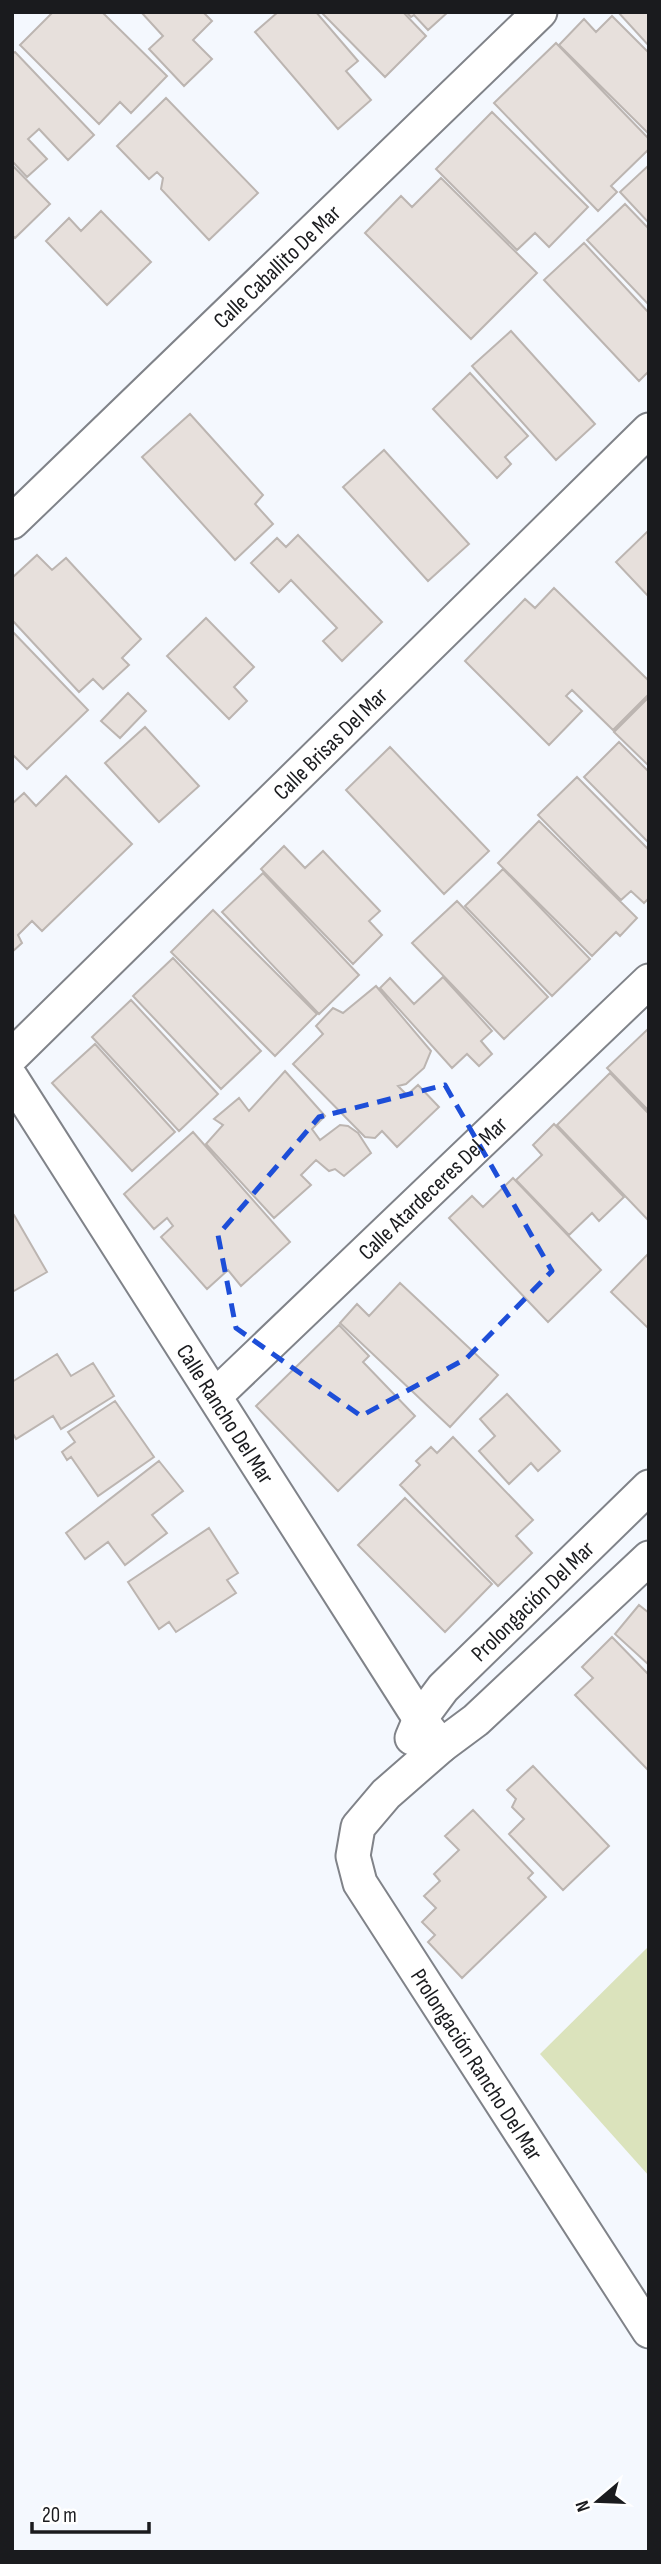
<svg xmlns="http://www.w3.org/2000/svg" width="661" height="2564" font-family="'Sofia Sans Condensed',sans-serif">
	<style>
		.green { fill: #dbe3bc }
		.building { fill: #e7e0dc; stroke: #bcb5b1; stroke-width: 2 }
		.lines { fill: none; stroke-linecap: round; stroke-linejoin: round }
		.street-casing { stroke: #808389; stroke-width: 37 }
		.street { stroke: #fff; stroke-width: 33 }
		.marked { fill: none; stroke: #1d4ed8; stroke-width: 5; stroke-dasharray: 14 9; stroke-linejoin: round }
		.labels { text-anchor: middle; stroke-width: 6; stroke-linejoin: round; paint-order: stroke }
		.street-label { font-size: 23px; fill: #1a1b1e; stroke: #fff }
	</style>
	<rect width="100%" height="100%" fill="#f4f8fe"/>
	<path class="green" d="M649,1946V2176L540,2054Z"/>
	<path class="building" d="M53,12H102L167,76L131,113L120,102L99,124L20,45Z
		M141,12H203L212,21L193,40L212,59L184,86L149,49L163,36Z
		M278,12H316L358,61L346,71L371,100L338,129L255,32Z
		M321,12H403L426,36L385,77Z
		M406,12H448L428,30L414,15L411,17Z
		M618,12H649V46Z
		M612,16L649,53V134L559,45L584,19L596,32Z
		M556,43L649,139V149L611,186L617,192L598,211L494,103Z
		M15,52L94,135L68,160L39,129L28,139L47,159L27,177L12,161V54Z
		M166,98L258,193L209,240L161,189L163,178L157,172L149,179L117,146Z
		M492,112L588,207L549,247L535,233L517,250L436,169Z
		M12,165L50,204L15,238L12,235Z
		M649,165V223L620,192Z
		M441,178L537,273L471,339L365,233L401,196L412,207Z
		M625,204L649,229V305L587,240Z
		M101,211L151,262L107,305L46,241L69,218L81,231Z
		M584,243L649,313V371L639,381L544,280Z
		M511,331L595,424L556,460L472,366Z
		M470,373L528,436L505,457L511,464L497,478L433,409Z
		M190,414L263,495L255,504L273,524L235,560L142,457Z
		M384,450L469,544L428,581L343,487Z
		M649,530V597L616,562Z
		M298,535L382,622L342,661L323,641L337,628L291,580L279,592L251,563L277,538L286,547Z
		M37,555L52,570L66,558L141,639L122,658L129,665L103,689L93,679L79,692L12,620V578Z
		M554,588L649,681V694L613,730L572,690L566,696L582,711L549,745L465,661L525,599L535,608Z
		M206,618L254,667L234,687L247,701L229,719L167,656Z
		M12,631L88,710L27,769L12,754Z
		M128,693L146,711L120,738L101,721Z
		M649,697V766L614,732Z
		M145,727L199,786L159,822L105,763Z
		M619,742L649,772V843L584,777Z
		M390,747L489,851L444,894L346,790Z
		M66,776L132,844L42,931L32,921L18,935L22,943L12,952V804L24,793L36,806Z
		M577,777L649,850V898L644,903L631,891L621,900L538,815Z
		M539,821L637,918L620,936L616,932L592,956L498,863Z
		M284,846L305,868L323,851L380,911L369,921L382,935L353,964L261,869Z
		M503,869L590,959L552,996L465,906Z
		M263,873L359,975L319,1014L222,912Z
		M457,901L548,997L504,1039L412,943Z
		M213,910L317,1014L275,1056L171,952Z
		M173,958L261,1051L221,1089L133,996Z
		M443,977L492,1031L481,1041L492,1054L479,1066L467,1054L452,1068L380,988L390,978L414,1004Z
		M376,986L431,1051L424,1068L406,1084L398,1086L407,1095L418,1085L439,1107L397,1147L382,1131L375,1138L365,1137L293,1064L323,1034L316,1026L333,1008L343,1013Z
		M131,1000L218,1094L179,1131L92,1037Z
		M649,1028V1111L607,1068Z
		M95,1044L175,1132L132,1171L52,1083Z
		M285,1071L325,1116L312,1129L320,1140L340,1125L348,1126L358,1133L371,1153L344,1176L335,1169L329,1171L316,1160L301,1175L311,1185L274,1218L206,1144L223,1125L214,1119L239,1098L249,1111Z
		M610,1073L649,1114V1221L557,1125Z
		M554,1124L624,1197L599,1221L592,1213L569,1235L516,1180L542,1155L533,1145Z
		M193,1132L290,1242L241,1286L228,1270L207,1289L161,1237L173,1226L167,1218L154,1229L124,1194Z
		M513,1178L601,1270L548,1322L449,1218L472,1196L483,1207Z
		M14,1215L47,1272L12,1292V1216Z
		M649,1253V1329L611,1292Z
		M400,1283L498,1375L450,1427L340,1323L357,1304L369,1316Z
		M339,1325L369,1356L363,1362L415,1416L338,1491L256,1406Z
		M57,1354L71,1376L93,1363L114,1396L61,1429L53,1416L16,1439L12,1432V1382Z
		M507,1394L560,1451L538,1471L531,1463L509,1484L479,1451L495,1436L480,1419Z
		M115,1401L154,1457L98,1496L71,1457L67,1460L62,1452L75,1442L68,1432Z
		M453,1437L533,1520L516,1536L532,1553L498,1586L400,1485L420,1465L416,1461L431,1447L437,1453Z
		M159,1461L183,1491L152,1515L167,1533L125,1565L108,1542L85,1559L66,1533Z
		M405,1498L492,1584L445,1632L358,1545Z
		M209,1528L238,1573L227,1580L236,1593L176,1632L169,1622L159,1629L128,1582Z
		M639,1605L649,1613V1665L615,1634Z
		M612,1637L649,1675V1771L575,1695L593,1678L582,1667Z
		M533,1766L609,1846L563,1890L509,1834L524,1819L512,1807L516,1799L507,1790Z
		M473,1810L533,1873L528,1878L546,1897L462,1978L428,1942L435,1935L422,1922L436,1908L424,1896L440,1881L434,1874L459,1850L445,1836Z"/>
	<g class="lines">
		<g class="street-casing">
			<g id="street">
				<path id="s1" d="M12,522L540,12"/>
				<path id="s2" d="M12,1056L649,430"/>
				<path id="s3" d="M12,1079L420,1719L441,1746"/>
				<path id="s4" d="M215,1396L649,981"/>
				<path id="s5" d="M649,1558L476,1720L441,1746L386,1794L358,1827L353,1856L360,1883L649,2331"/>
				<path id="s6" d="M412,1738L420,1719L443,1688L649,1487"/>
			</g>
		</g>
		<use href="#street" class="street"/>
	</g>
	<path class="marked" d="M445,1085L552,1271L467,1358L361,1416L236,1328L218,1235L319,1117Z"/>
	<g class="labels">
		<g class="street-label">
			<text dy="8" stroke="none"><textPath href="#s1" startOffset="368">Calle Caballito De Mar</textPath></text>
			<text dy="8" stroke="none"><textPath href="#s2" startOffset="446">Calle Brisas Del Mar</textPath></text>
			<text dy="8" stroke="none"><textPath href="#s4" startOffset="301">Calle Atardeceres Del Mar</textPath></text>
			<text dy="8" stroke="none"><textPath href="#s3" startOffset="397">Calle Rancho Del Mar</textPath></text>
			<text dy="8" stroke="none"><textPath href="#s6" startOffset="184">Prolongación Del Mar</textPath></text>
			<text dy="8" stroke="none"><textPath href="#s5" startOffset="670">Prolongación Rancho Del Mar</textPath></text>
		</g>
	</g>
	<rect width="661" height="2564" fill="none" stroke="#1a1b1e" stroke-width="28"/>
	<g transform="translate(598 2501) rotate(251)" stroke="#ffffff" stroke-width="5" paint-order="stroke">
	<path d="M0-5L12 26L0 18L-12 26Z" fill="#1a1b1e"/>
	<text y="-10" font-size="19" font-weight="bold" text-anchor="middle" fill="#1a1b1e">N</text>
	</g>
	<path d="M32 2522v10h117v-10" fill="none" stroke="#1a1b1e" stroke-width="3.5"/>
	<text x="42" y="2522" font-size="21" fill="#1a1b1e" stroke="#ffffff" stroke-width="5" paint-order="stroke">20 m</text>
</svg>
